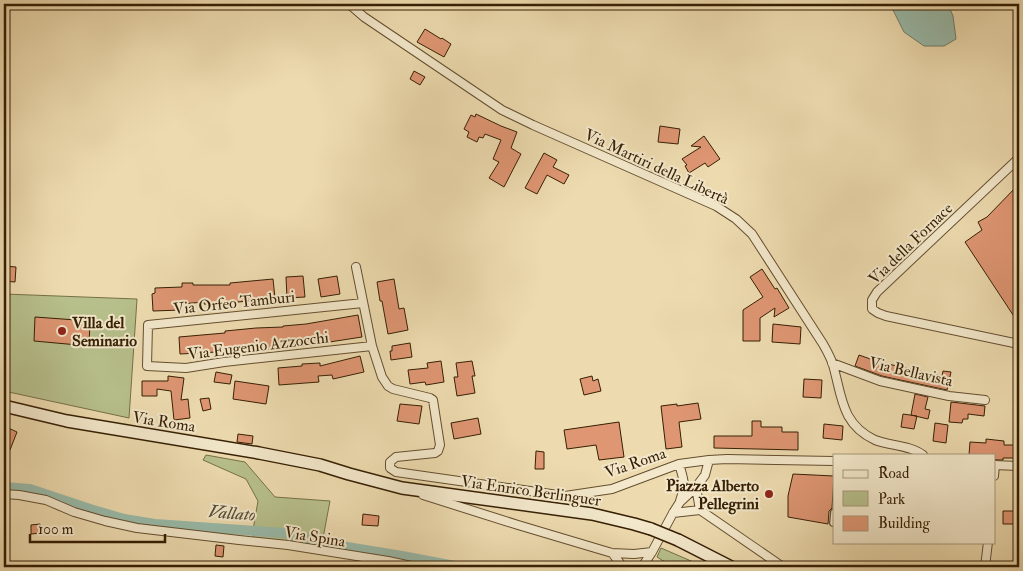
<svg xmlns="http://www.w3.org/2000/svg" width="1023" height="571" font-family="'IM FELL Double Pica',serif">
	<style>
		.green { fill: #b7c08c; stroke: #767048 }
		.water { fill: #9ba; stroke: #717d68 }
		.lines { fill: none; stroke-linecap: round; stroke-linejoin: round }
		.canal { stroke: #9ba; stroke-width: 10 }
		.building { fill: #df9673; stroke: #361f04 }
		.pedestrian-casing { stroke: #644e2f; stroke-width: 8 }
		.minor-casing { stroke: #644e2f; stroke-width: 10 }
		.secondary-casing { stroke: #361f04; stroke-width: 14 }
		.pedestrian { stroke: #f3e8cb; stroke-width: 5.5 }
		.minor { stroke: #f3e8cb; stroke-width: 8 }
		.secondary { stroke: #f3e8cb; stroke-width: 11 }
		.secondary-bridge-casing { stroke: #361f04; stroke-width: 14; stroke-linecap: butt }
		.secondary-bridge { stroke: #f3e8cb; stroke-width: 11 }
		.poi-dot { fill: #8f2418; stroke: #f3e8cb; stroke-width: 2 }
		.labels { text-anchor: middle; stroke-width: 4; stroke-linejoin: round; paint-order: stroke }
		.street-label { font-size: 16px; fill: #361f04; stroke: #f3e8cb }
		.poi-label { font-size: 16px; font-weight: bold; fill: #361f04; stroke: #f3e8cb; text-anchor: start }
		.water-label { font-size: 18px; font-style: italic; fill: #544e36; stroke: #f3e8cb }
	</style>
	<rect width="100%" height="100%" fill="#eddbaf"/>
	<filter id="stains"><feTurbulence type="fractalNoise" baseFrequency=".004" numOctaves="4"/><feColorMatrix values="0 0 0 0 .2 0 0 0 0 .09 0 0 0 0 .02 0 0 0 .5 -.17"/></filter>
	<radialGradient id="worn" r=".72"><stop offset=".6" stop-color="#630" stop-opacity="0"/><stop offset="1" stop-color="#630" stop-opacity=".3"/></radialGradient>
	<path class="green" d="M4,294L137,299L129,418L4,391Z
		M206,455L245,462L275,497L330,501L323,538L324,548L253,538L254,524L258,501L246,479L203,460Z
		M661,548L705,567H673L657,557Z"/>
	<path class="water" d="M890,4H948L953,16L956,39L944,46H924L904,32Z"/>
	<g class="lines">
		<path class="canal" d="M4,487L30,489L90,509L124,519L155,524L284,533L347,547L402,556L460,567"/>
	</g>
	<path class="building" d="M425,29L441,39L442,38L451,44L444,57L417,42Z
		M414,71L425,77L420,85L410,79Z
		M476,114L501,126L517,132L511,148L521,154L504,187L489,178L499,162L493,159L501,140L485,134L483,138L479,137L477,142L467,137L469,132L464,129L471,115L475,117Z
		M660,126L680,129L678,144L658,142Z
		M704,136L720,159L708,167L705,163L689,173L685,166L687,165L682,159L701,147L691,146Z
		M544,153L557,160L553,167L569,175L564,184L547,175L537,194L525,188Z
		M1019,184V324L965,242L982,230L978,222L987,217Z
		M4,266L16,267L15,282L4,281Z
		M762,269L775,289L777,288L789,308L774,317L775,308L760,318V341H743V310L763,297L750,277Z
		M303,276L305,297L287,298L286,277Z
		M337,276L340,294L321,297L318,279Z
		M273,279L275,298L220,304H204V302L181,304V310L153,311L152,294L155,293V288L182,287V283H193V285H230V283Z
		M394,279L399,309L404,308L408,330L388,334L382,301H380L377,282Z
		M358,315L362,337L310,345L274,348V349H257L231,352V347L217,348V352L180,354L179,337L225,333V331L256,328L283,327V326L306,324Z
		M35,317L90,321L89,346L34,341Z
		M773,324L801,327L800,344L772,342Z
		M410,343L412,357L391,360L390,351H392V346Z
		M859,355L879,362L942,376L943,371L951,372L947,390L882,376L855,366Z
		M360,356L364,372L333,379L332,375L318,376L319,382L279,385L278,368L302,366V364L320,363V366Z
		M441,361L444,382L426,385L425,382L410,384L408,370L428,368L427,363Z
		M472,361L475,376H472L475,393L457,396L454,377H458L456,363Z
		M216,372L232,375L230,384L214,382Z
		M168,376L184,378L181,400L188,399L190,418L174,420L171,391L157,389V396H142V381H168Z
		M592,376L593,381L598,379L601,391L584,395L580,379Z
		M804,379L822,380L821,398L803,397Z
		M235,381L269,386L266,404L233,399Z
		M915,394L928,397L925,409L930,410L928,419L911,415Z
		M209,398L211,409L203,411L200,399Z
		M951,402L985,406L984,416L968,414V419H963L962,423L949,422Z
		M698,403L701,419L679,422L682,447L666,449L661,406L677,404V406Z
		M400,404L422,406L419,424L397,421Z
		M903,414L917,416L914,429L901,427Z
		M478,418L481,434L454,439L451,423Z
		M752,421H761V427H782V432H798V450L714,448V436H752Z
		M619,422L624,457L599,460L596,445L567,449L564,430Z
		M935,423L948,425L946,443L933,441Z
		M824,424L843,426L842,440L823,438Z
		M4,426L17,432L10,450L4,448Z
		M238,434L253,436L252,444L237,442Z
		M986,439L1004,441V445H1019V458H1003V460H997L994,459V455H969L970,442L986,443Z
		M536,451L544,452V469H535Z
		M793,474L834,476L832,508L829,511L828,524L788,517V496Z
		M1003,511H1019V524H1003Z
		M363,514L379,516L378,526L362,525Z
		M40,524L41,533L31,534V525Z
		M216,545L224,546L223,557L215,556Z"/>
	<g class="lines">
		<g class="pedestrian-casing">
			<path id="pedestrian" d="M834,512L833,523H834"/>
		</g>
		<g class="minor-casing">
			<path id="minor" d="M349,4L364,17L502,110L533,125L716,206L736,219L752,234L823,344C827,351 831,358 833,365C842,396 841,424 875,440C890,446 910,445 923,455
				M1019,158L877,292L872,300V309L878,313L886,316L1014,343L1019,346
				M356,267L372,346L382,377L388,386L393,389L430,398L433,400L440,445L438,451L435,453L396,457L390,462V468L396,472L565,496L612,489L679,464L709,460L727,459L834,461
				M363,303L148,325L147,366L186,368L224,362L372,346
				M832,363L880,381L949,396L985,400
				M679,464C684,481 686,483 680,501
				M994,465L1019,466
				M994,476L995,465
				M696,487L700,510
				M4,494L19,495L46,500L74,512L105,521L137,528L239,540L288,545L388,561L416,567
				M423,495L518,525L612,553L634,554L652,552
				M673,513L700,510L783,567
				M612,553L623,567
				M642,567L652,552L673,513L680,502L696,487L705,475L709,460
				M985,567L988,542"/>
		</g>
		<g class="secondary-casing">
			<path id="secondary" d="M4,406L67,421L259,453L320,465L349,474L402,488L592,514L634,524L651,529
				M678,540L731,567"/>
		</g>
		<use href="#pedestrian" class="pedestrian"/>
		<use href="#minor" class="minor"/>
		<use href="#secondary" class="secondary"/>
		<g class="secondary-bridge-casing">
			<path id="secondary-bridge" d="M651,529L678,540"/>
		</g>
		<use href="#secondary-bridge" class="secondary-bridge"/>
	</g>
	<g class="poi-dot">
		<circle cx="62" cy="331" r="5"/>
		<circle cx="769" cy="494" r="5"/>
	</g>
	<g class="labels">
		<g class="street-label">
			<text transform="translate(657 166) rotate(25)" y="6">Via Martiri della Libertà</text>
			<text transform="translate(910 243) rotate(-44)" y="6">Via della Fornace</text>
			<text transform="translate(234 302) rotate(-6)" y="6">Via Orfeo Tamburi</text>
			<text transform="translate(258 345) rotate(-7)" y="6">Via Eugenio Azzocchi</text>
			<text transform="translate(911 371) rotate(13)" y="6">Via Bellavista</text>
			<text transform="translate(164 421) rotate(9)" y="6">Via Roma</text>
			<text transform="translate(635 462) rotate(-19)" y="6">Via Roma</text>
			<text transform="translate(531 490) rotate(8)" y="6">Via Enrico Berlinguer</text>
			<text transform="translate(315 536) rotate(9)" y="6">Via Spina</text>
		</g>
		<g class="poi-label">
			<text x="72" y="328">Villa del<tspan x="72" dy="18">Seminario</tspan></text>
			<text x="759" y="491" text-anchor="end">Piazza Alberto<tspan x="759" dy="18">Pellegrini</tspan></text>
		</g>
		<g class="water-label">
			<text transform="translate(232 513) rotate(4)" y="6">Vallato</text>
		</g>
	</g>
	<rect width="1023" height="571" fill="none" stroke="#eddbaf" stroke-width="20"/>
	<rect x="5" y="5" width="1013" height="561" fill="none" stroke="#361f04" stroke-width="2.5"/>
	<rect x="10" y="10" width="1003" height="551" fill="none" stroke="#361f04"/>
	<rect x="833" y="454" width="162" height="90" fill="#f3e8cb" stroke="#a7987b"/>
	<rect x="843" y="470" width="25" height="8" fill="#f3e8cb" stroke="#a7987b"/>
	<text x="878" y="478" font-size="15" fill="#361f04">Road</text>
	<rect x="843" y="491" width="25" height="15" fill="#b7c08c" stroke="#a7987b"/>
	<text x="878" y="504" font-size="15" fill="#361f04">Park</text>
	<rect x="843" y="516" width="25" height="15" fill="#df9673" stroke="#a7987b"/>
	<text x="878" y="528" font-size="15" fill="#361f04">Building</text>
	<path d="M30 534v8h135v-8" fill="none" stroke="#361f04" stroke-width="2.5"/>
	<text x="38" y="534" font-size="15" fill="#361f04" stroke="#f3e8cb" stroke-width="4" paint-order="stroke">100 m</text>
	<rect width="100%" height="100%" filter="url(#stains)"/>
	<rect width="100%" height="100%" fill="url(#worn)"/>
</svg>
